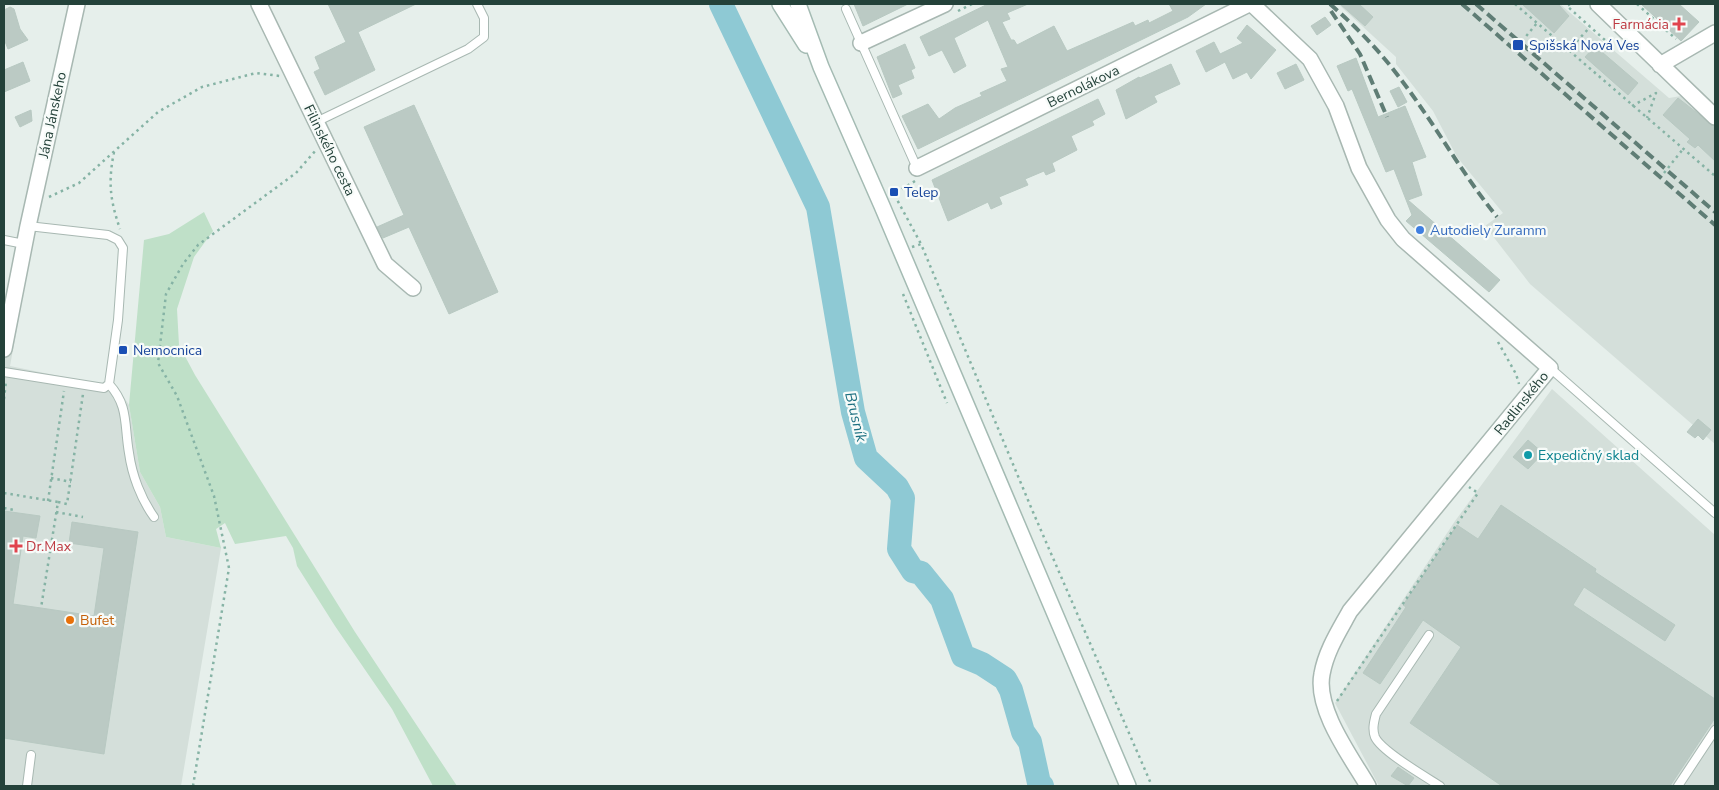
<svg xmlns="http://www.w3.org/2000/svg" width="1719" height="790" font-family="'Nunito Sans',sans-serif">
	<style>
		.built { fill: #d4dfda }
		.green { fill: #bfe0c8 }
		.lines { fill: none; stroke-linecap: round; stroke-linejoin: round }
		.river { stroke: #8ec9d4; stroke-width: 24 }
		.building { fill: #bbcac4; stroke: #b8c9c2 }
		.service-casing { stroke: #a8b8b2; stroke-width: 10 }
		.minor-casing { stroke: #a8b8b2; stroke-width: 18 }
		.secondary-casing { stroke: #a4bbb3; stroke-width: 18 }
		.path { stroke: #86b3a5; stroke-width: 2.5; stroke-dasharray: 2.5 4; stroke-linecap: butt }
		.service { stroke: #fff; stroke-width: 8 }
		.minor { stroke: #fff; stroke-width: 15 }
		.secondary { stroke: #fff; stroke-width: 15 }
		.rail { stroke: #5f7d75; stroke-width: 4; stroke-dasharray: 10 5; stroke-linecap: butt }
		.health-dot { fill: #e0444e; stroke: #f7fbf9; stroke-width: 2 }
		.transit-dot { fill: #1a4fb4; stroke: #f7fbf9; stroke-width: 2 }
		.shop-dot { fill: #3f7fe0; stroke: #f7fbf9; stroke-width: 2 }
		.culture-dot { fill: #0f9aa8; stroke: #f7fbf9; stroke-width: 2 }
		.food-dot { fill: #e8710a; stroke: #f7fbf9; stroke-width: 2 }
		.labels { text-anchor: middle; stroke-width: 4.5; stroke-linejoin: round; paint-order: stroke }
		.health-label { font-size: 14px; fill: #be3a42; stroke: #f7fbf9; text-anchor: end }
		.transit-label { font-size: 14px; fill: #164399; stroke: #f7fbf9; text-anchor: start }
		.street-label { font-size: 14px; fill: #24423a; stroke: #f7fbf9 }
		.shop-label { font-size: 14px; fill: #366cbe; stroke: #f7fbf9; text-anchor: start }
		.culture-label { font-size: 14px; fill: #0d838f; stroke: #f7fbf9; text-anchor: start }
		.food-label { font-size: 14px; fill: #c56008; stroke: #f7fbf9; text-anchor: start }
		.water-label { font-size: 15px; font-style: italic; fill: #1c6f80; stroke: #f7fbf9 }
	</style>
	<rect width="100%" height="100%" fill="#e6efeb"/>
	<path class="built" d="M1338,4H1560L1669,98L1681,96L1715,126V444L1530,284L1485,226L1503,213L1457,157L1433,111L1396,64V57Z
		M4,303L21,306L10,366L118,388L129,405L140,472L160,507L166,537L221,548L181,786H4Z
		M1552,389L1715,535V786H1379L1335,703L1455,521Z"/>
	<path class="green" d="M204,212L213,231L194,257L177,309L179,345L195,375L355,632L457,786H433L392,709L335,626L297,566L293,548L286,536L235,544L225,523L216,529L221,548L166,537L160,507L140,472L129,405L144,240L169,234Z"/>
	<g class="lines">
		<path class="river" d="M721,4L818,207L853,412L866,458L897,487L903,498L899,549L913,571L921,573L942,599L963,656L982,664L1005,679L1011,690L1023,732L1030,742L1039,783L1042,786"/>
	</g>
	<path class="building" d="M328,4H416L358,32L375,70L325,95L314,72L320,69L315,57L346,42Z
		M854,4H908L863,26Z
		M988,4H1028L1007,13L1010,19L1002,22L1011,40H1014L1017,45L1054,26L1067,51L1133,22L1135,26L1148,20L1149,23L1173,11L1169,4H1206L1188,17L918,149L902,116L928,104L939,119L955,108L982,96L980,93L1007,81L1001,69L1008,67L988,20L954,38L966,66L954,73L942,50L929,56L920,37Z
		M1340,4H1359L1373,17L1365,26Z
		M1522,4H1558L1569,16L1554,33Z
		M1641,4H1679L1699,22L1681,41Z
		M10,7L14,9L20,29L28,40L8,49L4,39V10Z
		M1325,17L1331,25L1317,35L1311,26Z
		M1247,25L1276,50L1251,79L1247,72L1233,79L1225,62L1206,72L1196,51L1214,42L1220,54L1243,43L1237,38Z
		M905,44L915,68L911,70L914,78L898,85L902,94L893,98L877,57Z
		M1595,46L1638,83L1628,95L1585,57Z
		M1356,58L1378,117L1405,106L1426,157L1412,162L1422,195L1408,200L1500,280L1489,292L1406,221L1412,215L1394,169L1386,172L1352,89L1348,91L1337,66Z
		M23,62L30,81L4,92V70Z
		M1171,64L1180,84L1154,96L1157,102L1126,119L1116,90L1139,77L1140,78Z
		M1296,64L1304,80L1285,89L1277,73Z
		M1399,87L1407,102L1398,107L1390,91Z
		M1678,98L1714,126L1715,161L1698,145L1695,148L1687,142L1690,139L1663,115Z
		M1098,99L1105,114L1092,121L1094,125L1071,136L1077,150L1052,163L1055,171L1046,175L1044,171L1025,179L1028,185L999,197L1002,204L991,209L988,202L948,221L932,180Z
		M414,105L498,292L449,314L409,227L383,238L377,227L404,215L364,127Z
		M31,110L32,121L20,127L15,117Z
		M1698,419L1711,430L1703,440L1698,435L1695,438L1687,432Z
		M1528,440L1543,453L1528,469L1513,457Z
		M1501,505L1596,569L1595,572L1675,625L1665,641L1584,587L1573,605L1715,699V718L1670,786H1502L1410,723L1461,647L1423,620L1380,684L1363,673L1406,607L1403,605L1457,525L1478,539Z
		M4,511L40,516L36,538L23,536L13,604L41,608L94,616L104,548L69,543L72,522L138,532L104,754L4,738Z
		M1398,767L1414,778L1408,786L1391,776Z"/>
	<g class="lines">
		<g class="service-casing">
			<path id="service" d="M846,9L917,168
				M316,122L468,49L484,37V18L477,4
				M4,240L24,244
				M1550,368L1715,513
				M4,372L104,388L109,384L118,320L123,248L118,240L108,235L28,226
				M109,384C129,406 124,425 129,453C132,475 141,499 154,517
				M1429,635L1376,714C1374,722 1372,729 1375,737C1381,751 1426,777 1440,786
				M27,786L31,755
				M1678,786L1715,730"/>
		</g>
		<g class="minor-casing">
			<path id="minor" d="M259,4L385,264L413,288
				M1252,4L1310,59L1336,106L1359,168L1388,220L1403,239L1550,368L1350,611C1339,631 1326,651 1322,674C1315,709 1351,757 1368,786
				M1598,4L1715,117
				M861,43L945,4
				M1660,65L1715,33
				M917,168L1249,4
				M4,349L28,226L77,4"/>
		</g>
		<g class="secondary-casing">
			<path id="secondary" d="M780,4L806,45
				M798,4L821,67L882,206L1128,786"/>
		</g>
		<path class="path" d="M1515,4L1715,176
			M1570,4L1567,6L1606,41H1615
			M1637,4L1676,39
			M958,11L972,4
			M1518,46L1537,23
			M1568,51L1590,27
			M1632,106L1656,93L1647,118
			M114,152C108,182 110,200 120,229
			M1664,173L1683,149
			M915,181L894,194L921,244
			M49,197L79,183L158,112L202,87L256,73L280,76
			M912,247L921,244L1033,512L1152,786
			M903,294L947,403
			M1498,342L1516,374L1519,384
			M4,399L6,381
			M51,478L71,482
			M4,493L58,502L41,608
			M48,501L64,391
			M58,502L67,504L83,394
			M4,508L14,510L13,512
			M56,512L83,517
			M1337,701L1478,493L1469,487
			M193,786L229,568L214,496L177,396L158,363L166,294L183,264L198,245L296,173L316,150"/>
		<use href="#service" class="service"/>
		<use href="#minor" class="minor"/>
		<use href="#secondary" class="secondary"/>
		<path class="rail" d="M1330,4C1354,25 1376,47 1396,73C1432,119 1460,171 1497,217
			M1462,4L1715,225
			M1476,4L1715,212
			M1331,11L1360,54L1387,117"/>
	</g>
	<g class="health-dot">
		<path d="M1676.5 16.5h5v5h5v5h-5v5h-5v-5h-5v-5h5z"/>
		<path d="M13.5 538.5h5v5h5v5h-5v5h-5v-5h-5v-5h5z"/>
	</g>
	<g class="transit-dot">
		<rect x="1512" y="39" width="12" height="12" rx="2.5"/>
		<rect x="889" y="187" width="10" height="10" rx="2.5"/>
		<rect x="118" y="345" width="10" height="10" rx="2.5"/>
	</g>
	<circle class="shop-dot" cx="1420" cy="230" r="5"/>
	<circle class="culture-dot" cx="1528" cy="455" r="5"/>
	<circle class="food-dot" cx="70" cy="620" r="5"/>
	<g class="labels">
		<g class="health-label">
			<text x="1669" y="29">Farmácia</text>
			<text x="26" y="551" text-anchor="start">Dr.Max</text>
		</g>
		<g class="transit-label">
			<text x="1529" y="50">Spišská Nová Ves</text>
			<text x="904" y="197">Telep</text>
			<text x="133" y="355">Nemocnica</text>
		</g>
		<g class="street-label">
			<text transform="translate(1083 86) rotate(-26)" y="5">Bernolákova</text>
			<text transform="translate(52 115) rotate(-78)" y="5">Jána Jánskeho</text>
			<text transform="translate(330 150) rotate(64)" y="5">Filinského cesta</text>
			<text transform="translate(1521 403) rotate(-51)" y="5">Radlinského</text>
		</g>
		<g class="shop-label">
			<text x="1430" y="235">Autodiely Zuramm</text>
		</g>
		<g class="culture-label">
			<text x="1538" y="460">Expedičný sklad</text>
		</g>
		<g class="food-label">
			<text x="80" y="625">Bufet</text>
		</g>
		<g class="water-label">
			<text transform="translate(856 417) rotate(76)" y="5">Brusník</text>
		</g>
	</g>
	<rect width="1719" height="790" fill="none" stroke="#24423a" stroke-width="10"/>
</svg>
